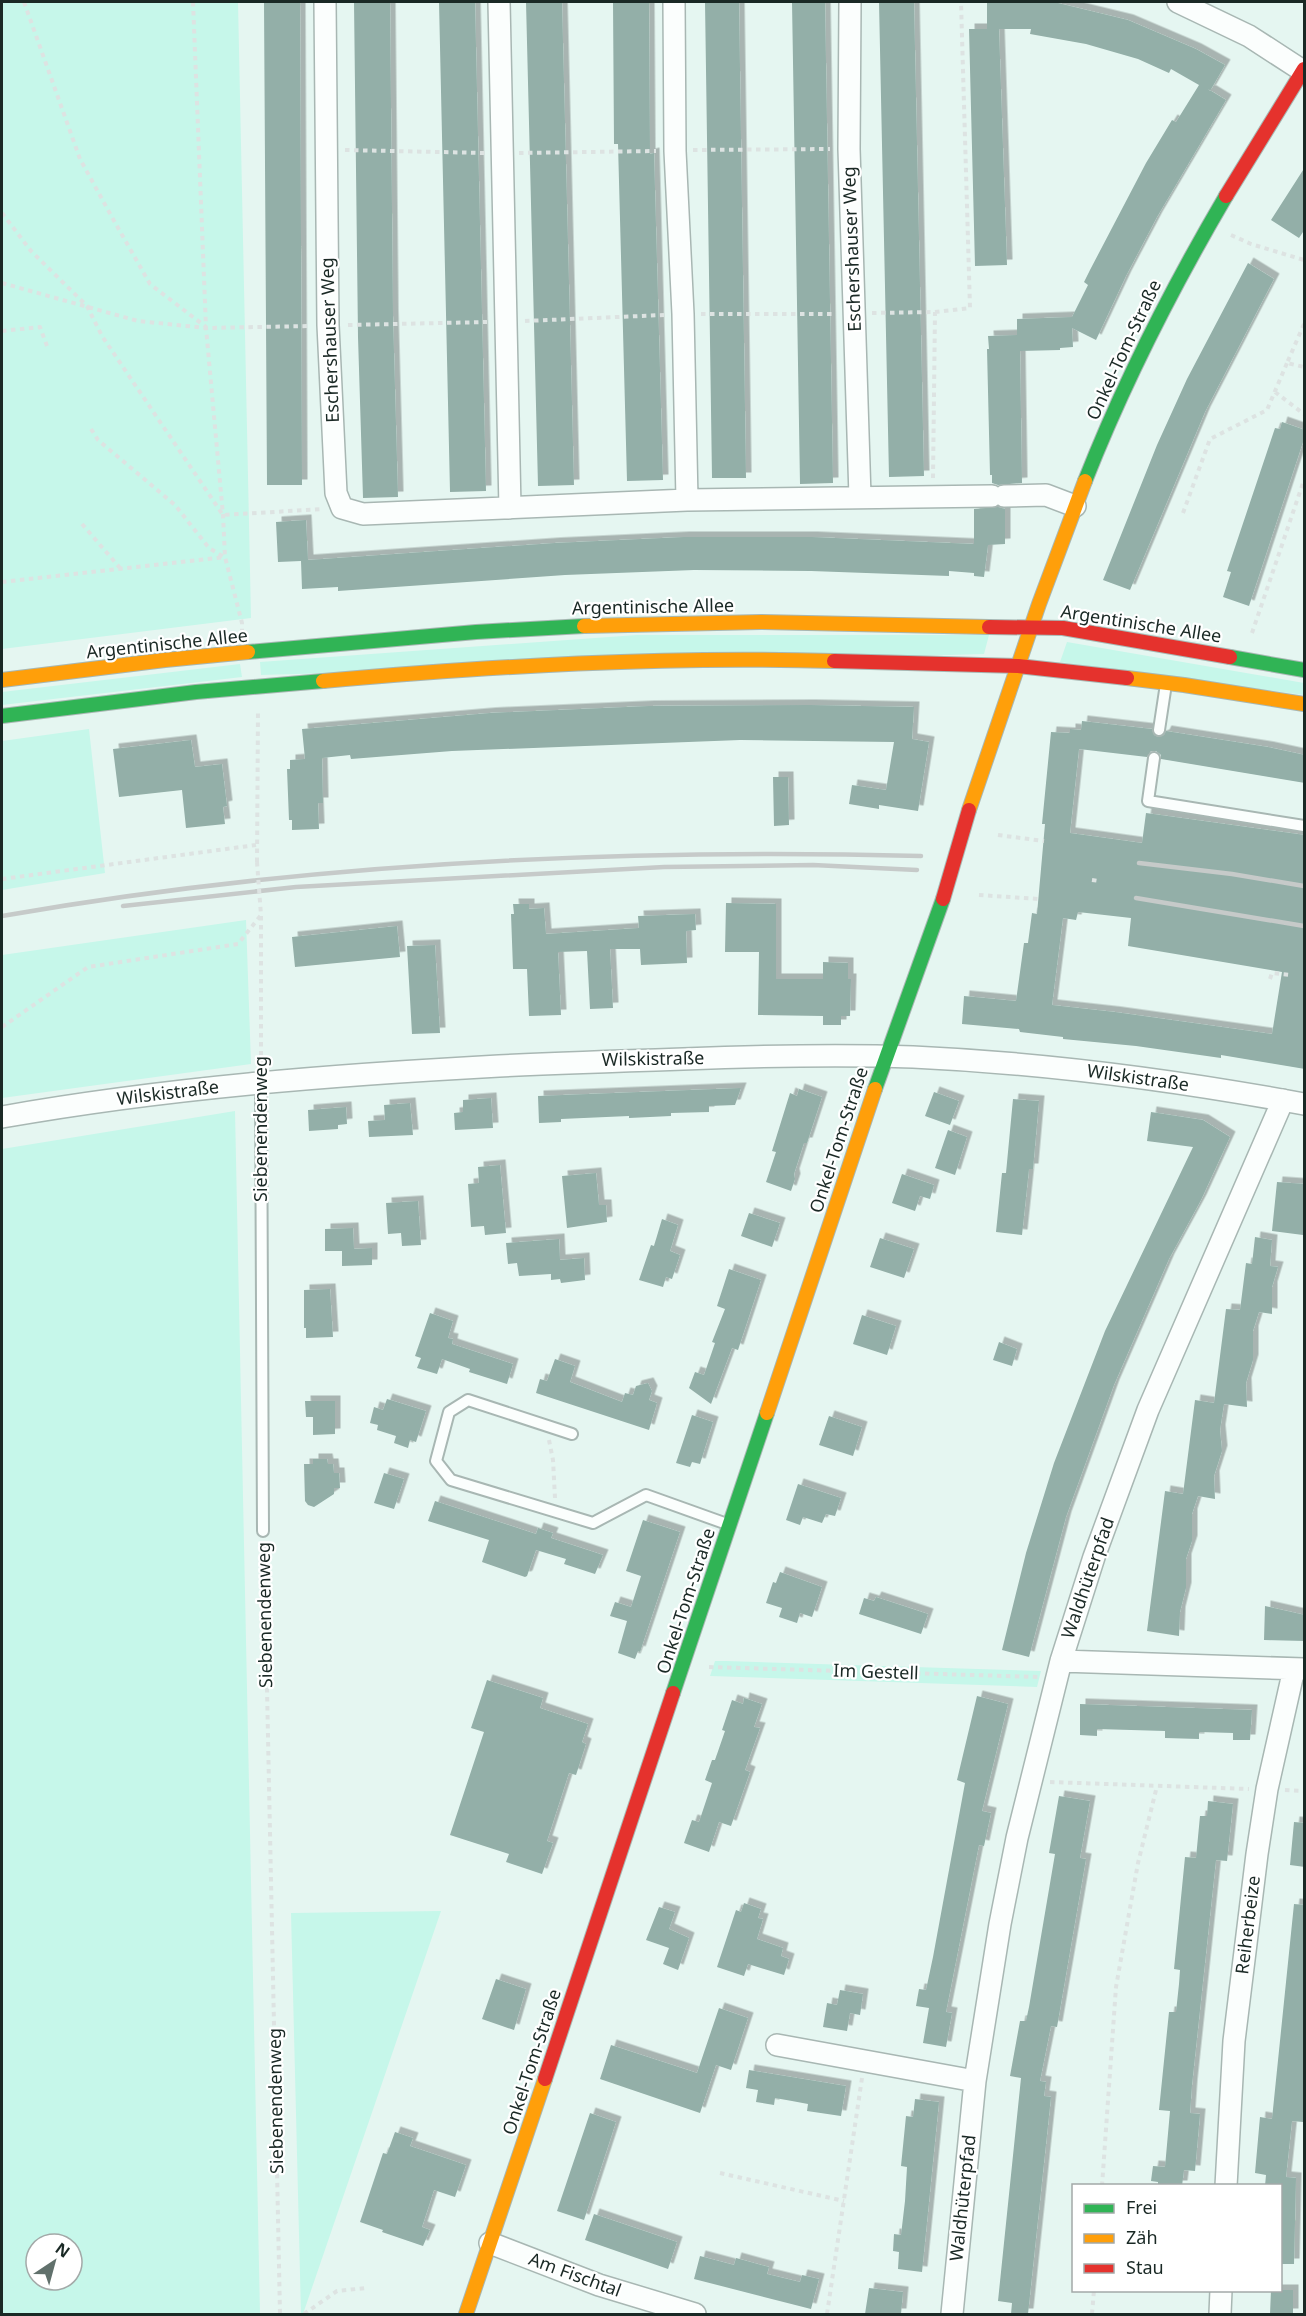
<svg xmlns="http://www.w3.org/2000/svg" width="1306" height="2316" font-family="'Noto Sans',sans-serif">
	<style>
		.green { fill: #c6f7ea; fill-rule: evenodd }
		.building { fill: #93afa8; fill-rule: evenodd; filter: url(#shadow) }
		.lines { fill: none; stroke-linecap: round; stroke-linejoin: round }
		.lane-casing { stroke: #a8b7b3; stroke-width: 14 }
		.street-casing { stroke: #a8b7b3; stroke-width: 24 }
		.fast-casing { stroke: #a8b7b3; stroke-width: 16 }
		.slow-casing { stroke: #a8b7b3; stroke-width: 16 }
		.jam-casing { stroke: #a8b7b3; stroke-width: 16 }
		.path { stroke: #dde3e2; stroke-width: 4; stroke-dasharray: 4.5 4.5; stroke-linecap: butt }
		.lane { stroke: #fbfefd; stroke-width: 10 }
		.street { stroke: #fbfefd; stroke-width: 21 }
		.fast { stroke: #30b455; stroke-width: 14 }
		.slow { stroke: #ff9f0a; stroke-width: 14 }
		.jam { stroke: #e5322d; stroke-width: 14 }
		.rail { stroke: #c6cac9; stroke-width: 4.5 }
		.jam-bridge-casing { stroke: #a8b7b3; stroke-width: 16; stroke-linecap: butt }
		.path-bridge { stroke: #dde3e2; stroke-width: 4; stroke-dasharray: 4.5 4.5; stroke-linecap: butt }
		.jam-bridge { stroke: #e5322d; stroke-width: 14 }
		.labels { text-anchor: middle; stroke-width: 4.5; stroke-linejoin: round; paint-order: stroke }
		.street-label { font-size: 18px; fill: #1a2925; stroke: #fff }
	</style>
	<defs>
		<filter id="shadow"><feDropShadow dx="5.5" dy="-5.5" stdDeviation="0" flood-color="#0004"/></filter>
	</defs>
	<rect width="100%" height="100%" fill="#e5f6f1"/>
	<path class="green" d="M2,2H238L251,618L2,649Z
		M637,635H989L984,654L261,675L260,662Z
		M1067,642L1304,683V695L1060,662Z
		M240,664L242,677L2,705V692Z
		M89,729L105,873L2,890V741Z
		M246,920L251,1064L2,1098V955Z
		M235,1111L260,2314H2V1149ZM36,2244H72V2280H36Z
		M715,1661H726L1041,1671L1037,1687L710,1676Z
		M441,1911L303,2314H301L291,1913Z"/>
	<path class="building" d="M264,2H300L302,485H267Z
		M354,2H390L393,316L398,497L363,498L358,337Z
		M439,2H475L486,491L450,492Z
		M526,2H562L574,485L538,486Z
		M613,2H649L650,154L654,153L663,480L627,481L618,144H614Z
		M705,2H739L746,478H712Z
		M792,2H825L833,483L800,484Z
		M879,2H914L924,476L889,477Z
		M987,2L1058,3L1128,20L1196,49L1225,65L1210,91L1208,89L1226,100L1157,217L1126,276L1096,340L1072,328L1073,347L1060,348V350L1020,351L1022,483L998,485L992,483V475H990L987,349H989L988,336L1017,335V319L1072,317L1088,285L1084,282L1090,270L1146,163L1172,120L1176,122L1199,85L1171,69L1169,73L1138,59L1086,44L1030,34L1031,29H999L1007,265L975,266L969,29H989H987Z
		M1305,167V229L1299,238L1271,220Z
		M1248,263L1274,279L1205,412L1130,590L1103,580L1157,445L1187,379Z
		M1282,422L1305,430V436L1249,606L1223,597L1231,572L1227,571L1275,428L1280,429Z
		M998,507L1005,509V544L988,545L984,577L974,576V573L949,571V576L811,571L694,570L565,575L338,591V587L302,589L301,561L278,562L276,522L306,520L308,560L555,543L684,537H812L974,544V509Z
		M810,705L914,707L912,739L929,742L918,811L879,805V809L849,804L852,785L886,790L894,742L740,740L452,751L351,759L350,755L322,758L323,803H318L319,829L292,830V820H289L287,769H290V760L305,759L302,729L490,713L649,706Z
		M1082,721L1152,729L1154,735L1158,737L1164,735L1166,731L1268,747L1305,755V783L1161,759V755L1156,751H1151L1147,757L1079,749L1070,833L1142,843L1146,813L1305,835V1069L1221,1055V1058L1136,1046L1063,1039V1037L1020,1032L1019,1029L962,1024L964,996L1016,1001L1024,943H1028L1032,913L1037,914L1045,824H1042L1051,732L1070,733V729L1081,730ZM1078,912L1131,918L1128,946L1282,972L1272,1034L1115,1012L1052,1005L1063,918L1076,920Z
		M191,740L195,767L222,764L227,806L223,807L225,824L186,828L182,790L119,797L113,749Z
		M773,777H788L789,825L774,826Z
		M726,903L776,904V979H823V962L848,963V979H851L850,1016H841V1025H823V1016L758,1015L759,952H725Z
		M513,904H529V909L544,908L546,934L639,928L638,916L695,914L696,930L686,931L687,963L641,965L640,949H610L613,1008L590,1009L587,951L558,952L561,1015L529,1016L527,969H513L511,914H514Z
		M397,926L400,957L295,967L292,937Z
		M435,945L440,1033L412,1034L407,946Z
		M741,1088L735,1105L709,1106V1112L671,1113V1116L629,1118V1116L561,1119V1122L539,1123L538,1096Z
		M799,1089L822,1097L807,1143H804L794,1174L795,1179L791,1191L766,1182L776,1152L772,1151L790,1093L797,1096Z
		M934,1092L959,1101L950,1125L925,1116Z
		M491,1098L493,1128L455,1130L454,1113L463,1112V1100Z
		M1013,1099L1039,1101L1033,1169H1029L1022,1235L996,1232L1002,1173H1006Z
		M410,1103L413,1135L369,1137L368,1121L385,1120L384,1105Z
		M346,1107L347,1124L338,1125V1129L309,1131L308,1110Z
		M1151,1112L1203,1120L1230,1137L1201,1200L1169,1259L1114,1385L1066,1517L1029,1657L1002,1650L1026,1553L1054,1463L1105,1331L1193,1147L1147,1141Z
		M948,1130L967,1137L955,1175L935,1168Z
		M500,1165L506,1233L485,1235L484,1226L471,1227L468,1184L479,1183L478,1167Z
		M596,1173L599,1205H606L607,1222L567,1228L562,1176Z
		M902,1174L934,1185L930,1199L920,1196L915,1211L892,1203Z
		M1277,1182L1305,1184L1303,1235L1272,1231Z
		M418,1201L421,1245L402,1246L401,1233L388,1234L386,1203Z
		M749,1213L780,1223L772,1247L741,1236Z
		M662,1219L678,1225L670,1251L680,1255L672,1279L666,1277L663,1287L639,1280L651,1245L654,1246Z
		M353,1228L354,1249L372,1248V1265L342,1266V1251H325V1229Z
		M1255,1237L1272,1240L1270,1266L1278,1267L1272,1287V1314L1259,1312L1253,1331V1360L1246,1383L1247,1407L1224,1404L1220,1430L1222,1451L1214,1476L1215,1499L1198,1496L1192,1514V1541L1186,1559V1588L1180,1612L1179,1636L1147,1631L1165,1491L1183,1494L1195,1400L1214,1403L1226,1309L1240,1310L1246,1263L1252,1264Z
		M880,1238L914,1249L904,1278L870,1267Z
		M559,1239L560,1260L584,1258L585,1280L561,1283L560,1279L551,1280V1274L519,1276L517,1263L508,1264L506,1243Z
		M729,1269L761,1280L738,1350L732,1348L711,1404L689,1388L695,1372L704,1375L715,1343L712,1342L725,1309L717,1306Z
		M330,1289L333,1337L306,1338V1328H304V1290Z
		M430,1313L453,1321L448,1338L453,1339L452,1344L513,1364L507,1384L469,1372L470,1369L442,1359L437,1374L417,1368L421,1358L415,1356Z
		M862,1315L896,1326L887,1355L853,1344Z
		M999,1342L1017,1349L1012,1366L993,1360Z
		M555,1359L575,1366L570,1382L622,1402L625,1393L633,1395L636,1386L648,1383L652,1391L649,1400L657,1403L649,1430L536,1393L540,1379L547,1381Z
		M387,1399L426,1411L416,1442L410,1440L408,1448L394,1443L396,1436L377,1430L378,1425L370,1423L374,1407L383,1410Z
		M305,1401H335V1434L313,1435V1417H306Z
		M692,1415L713,1422L700,1464L692,1462L690,1467L676,1463Z
		M829,1416L862,1427L853,1456L819,1445Z
		M313,1459H327L328,1464H333L334,1473H339L340,1488H334V1494L314,1507L308,1505L305,1501L304,1464H313Z
		M384,1473L404,1479L394,1509L374,1503Z
		M798,1484L841,1498L835,1516L826,1514L822,1523L803,1517L800,1525L786,1520Z
		M435,1501L536,1534L538,1528L553,1533L551,1538L603,1555L595,1574L564,1564L566,1559L536,1550L527,1576L525,1577L482,1562L489,1540L428,1521Z
		M643,1520L680,1532L640,1652L638,1651L635,1659L618,1653L627,1621L610,1616L615,1602L631,1607L641,1576L626,1571Z
		M780,1572L822,1587L812,1617L800,1613L797,1623L779,1617L782,1608L766,1603L773,1582L776,1583Z
		M876,1597L928,1614L921,1634L859,1614L864,1598L874,1601Z
		M1265,1606L1305,1615V1641L1264,1640Z
		M487,1680L543,1698L540,1708L588,1724L582,1742L586,1744L576,1775L569,1773L547,1841L553,1843L542,1874L506,1862L509,1854L450,1835L484,1732L471,1728Z
		M977,1696L1008,1704L982,1811L991,1813L984,1846L979,1845L946,2012L952,2013L946,2047L923,2043L929,2008L916,2006L919,1989L926,1990L933,1957L965,1783L957,1780Z
		M744,1698L762,1704L754,1727L760,1728L745,1770L750,1772L731,1826L719,1822L709,1852L684,1843L692,1820L699,1822L712,1783L705,1780L712,1760H715L725,1731L722,1730L732,1700L743,1704Z
		M1080,1704L1252,1710L1250,1740H1233V1733L1199,1732V1739L1165,1738V1731L1097,1729V1736L1080,1735Z
		M1059,1796L1090,1801L1080,1858L1086,1859L1057,2027L1051,2026L1040,2081L1046,2082L1044,2096L1051,2097L1028,2314H1011L1012,2303L998,2301L1021,2078L1010,2076L1020,2021H1026L1029,2007L1055,1854L1049,1853Z
		M1208,1801L1233,1804L1227,1861L1216,1860L1192,2085L1190,2113L1200,2114L1195,2171L1184,2170L1182,2186H1158V2182L1151,2181L1153,2166L1165,2167L1170,2111L1159,2110L1169,2012H1176L1179,1984L1180,1970L1174,1969L1185,1857L1196,1858L1200,1816H1207Z
		M1294,1822L1305,1823V1867L1290,1865Z
		M744,1903L761,1909L758,1918L763,1919L757,1939L783,1948L781,1956L789,1959L784,1975L748,1964L744,1976L717,1967L736,1910L741,1912Z
		M1294,1904L1305,1905V2104L1303,2122L1292,2121L1286,2177L1296,2178L1294,2264H1281V2186H1265L1266,2175L1255,2173L1260,2117L1272,2119Z
		M659,1907L675,1912L669,1929L689,1938L678,1970L663,1964L669,1948L646,1940Z
		M496,1979L526,1989L514,2030L482,2019Z
		M840,1990L863,1994L860,2015L850,2013L847,2031L823,2027L827,2003L837,2005Z
		M719,2008L748,2018L731,2070L716,2065L700,2113L600,2079L611,2045L697,2073Z
		M749,2070L846,2086L841,2116L807,2111L808,2104L792,2101L775,2098L774,2105L756,2102L758,2090L746,2088Z
		M915,2099L939,2102L922,2272L898,2269L899,2252L893,2251L894,2234L901,2235L905,2201L907,2167L901,2166L906,2116L913,2117Z
		M590,2113L616,2122L584,2220L557,2211Z
		M395,2132L413,2138L410,2146L466,2165L455,2197L434,2190L422,2227L430,2230L423,2246L382,2232L383,2230L360,2222L383,2153L387,2154Z
		M594,2214L677,2242L668,2269L585,2240Z
		M700,2256L734,2265L736,2258L769,2267L767,2274L800,2282L802,2275L819,2279L811,2309L694,2279Z
		M869,2288L903,2292L901,2314H865Z
		M1271,2290H1293V2314H1270Z"/>
	<g class="lines">
		<g class="lane-casing">
			<path id="lane" d="M1159,730L1166,684
				M1154,758L1148,801L1304,826
				M261,1081L263,1531
				M572,1434L468,1400L449,1412L436,1461L451,1480L593,1523L646,1495L727,1524"/>
		</g>
		<g class="street-casing">
			<path id="street" d="M325,2L328,325L336,493L342,508L363,514L687,500L992,496
				M499,2L510,508
				M674,2L675,151L683,314L687,500
				M850,2L849,149L860,497
				M1178,2L1249,36L1303,71
				M1004,496L1046,495L1075,506
				M2,1117C166,1088 332,1075 499,1066C560,1063 621,1061 683,1059C759,1056 836,1054 913,1057C1044,1063 1175,1080 1304,1104
				M1061,1661L1304,1669
				M777,2045L975,2081
				M1226,2186L1234,2041L1257,1854L1267,1789L1294,1669
				M490,2243L599,2285L695,2314
				M952,2314L975,2081L1000,1924L1017,1838L1061,1661L1094,1557L1148,1410L1283,1100
				M1220,2314L1221,2290"/>
		</g>
		<g class="fast-casing">
			<path id="fast" d="M1085,481C1124,382 1172,288 1226,196
				M248,652L476,632L584,626
				M1230,657L1304,670
				M2,716L196,692L323,681
				M875,1089L943,899
				M673,1693L767,1413"/>
		</g>
		<g class="slow-casing">
			<path id="slow" d="M584,626L761,622L989,627
				M1127,678L1184,685L1304,704
				M2,680L165,660L248,652
				M323,681C493,666 663,656 834,661
				M969,810L1039,604L1085,481
				M767,1413L875,1089
				M466,2314L545,2079"/>
		</g>
		<g class="jam-casing">
			<path id="jam" d="M1226,196L1304,69
				M989,627L1063,628L1230,657
				M834,661L1018,666L1127,678
				M545,2079L673,1693"/>
		</g>
		<path class="path" d="M24,2L80,159L113,219L150,284L206,327
			M193,2L206,328L223,515L225,557L242,623V630
			M345,150L485,153
			M693,150L830,149
			M519,153L656,151
			M2,213L31,251L87,306L102,336L223,515L323,509
			M1231,235L1251,244L1304,260
			M2,283L138,321L206,328L310,326
			M872,313L935,312L970,308L961,2
			M701,314H835
			M525,321L664,315
			M1304,324L1287,363L1304,367
			M348,325L487,322
			M2,331L40,327L47,346
			M1275,392L1304,414
			M91,429L98,440L175,505L209,548L224,557
			M933,478L935,312
			M1183,513L1210,439L1267,410L1287,363
			M82,524L120,568
			M2,582L225,557
			M1252,633L1304,480
			M998,835L1044,841
			M257,862L258,709
			M2,879L256,845
			M1092,880L1099,881
			M979,895L1039,899
			M261,916V1064
			M1270,979L1272,973L1291,975
			M2,1027L88,967L238,944L261,915
			M549,1440L553,1460L555,1498
			M264,1544L280,2314
			M709,1667L1038,1677
			M1050,1782L1249,1789
			M1285,1790L1304,1791
			M720,2173L844,2201
			M1102,2186L1116,1987L1138,1863L1157,1786
			M304,2314L337,2291L366,2288
			M827,2314L862,2078
			M1092,2314L1094,2290"/>
		<use href="#lane" class="lane"/>
		<use href="#street" class="street"/>
		<use href="#fast" class="fast"/>
		<use href="#slow" class="slow"/>
		<use href="#jam" class="jam"/>
		<path class="rail" d="M1139,863L1232,874L1304,886
			M1136,898L1304,926
			M123,906L296,887L664,867L813,865L917,870
			M2,916C305,863 613,848 921,856"/>
		<g class="jam-bridge-casing">
			<path id="jam-bridge" d="M943,899L969,810"/>
		</g>
		<path class="path-bridge" d="M257,862L261,915"/>
		<use href="#jam-bridge" class="jam-bridge"/>
	</g>
	<g class="labels">
		<g class="street-label">
			<text transform="translate(852 249) rotate(-92)" y="6">Eschershauser Weg</text>
			<text transform="translate(330 340) rotate(-92)" y="6">Eschershauser Weg</text>
			<text transform="translate(1124 350) rotate(-65)" y="6">Onkel-Tom-Straße</text>
			<text transform="translate(653 607) rotate(-1)" y="6">Argentinische Allee</text>
			<text transform="translate(1141 624) rotate(9)" y="6">Argentinische Allee</text>
			<text transform="translate(167 644) rotate(-6)" y="6">Argentinische Allee</text>
			<text transform="translate(653 1059) rotate(-1)" y="6">Wilskistraße</text>
			<text transform="translate(1138 1078) rotate(8)" y="6">Wilskistraße</text>
			<text transform="translate(168 1093) rotate(-7)" y="6">Wilskistraße</text>
			<text transform="translate(261 1129) rotate(-90)" y="6">Siebenendenweg</text>
			<text transform="translate(839 1140) rotate(-72)" y="6">Onkel-Tom-Straße</text>
			<text transform="translate(1088 1578) rotate(-71)" y="6">Waldhüterpfad</text>
			<text transform="translate(686 1601) rotate(-72)" y="6">Onkel-Tom-Straße</text>
			<text transform="translate(265 1615) rotate(-91)" y="6">Siebenendenweg</text>
			<text transform="translate(876 1672) rotate(2)" y="6">Im Gestell</text>
			<text transform="translate(1248 1925) rotate(-83)" y="6">Reiherbeize</text>
			<text transform="translate(532 2062) rotate(-72)" y="6">Onkel-Tom-Straße</text>
			<text transform="translate(276 2101) rotate(-91)" y="6">Siebenendenweg</text>
			<text transform="translate(963 2198) rotate(-84)" y="6">Waldhüterpfad</text>
			<text transform="translate(575 2275) rotate(20)" y="6">Am Fischtal</text>
		</g>
	</g>
	<rect width="1306" height="2316" fill="none" stroke="#1a2925" stroke-width="6"/>
	<rect x="1072" y="2184" width="210" height="108" fill="#ffffff" stroke="#a3a9a8" stroke-width="1.5"/>
	<rect x="1084" y="2204" width="30" height="9" fill="#30b455" stroke="#a3a9a8" stroke-width="1.5"/>
	<text x="1126" y="2214" font-size="18" fill="#1a2925">Frei</text>
	<rect x="1084" y="2234" width="30" height="9" fill="#ff9f0a" stroke="#a3a9a8" stroke-width="1.5"/>
	<text x="1126" y="2244" font-size="18" fill="#1a2925">Zäh</text>
	<rect x="1084" y="2264" width="30" height="9" fill="#e5322d" stroke="#a3a9a8" stroke-width="1.5"/>
	<text x="1126" y="2274" font-size="18" fill="#1a2925">Stau</text>
	<g transform="translate(54 2262) rotate(36)"><circle r="28" fill="#ffffff" stroke="#a3a9a8" stroke-width="1.5"/>
	<path d="M0-4.5L10 22L0 15L-10 22Z" fill="#61716c"/>
	<text y="-9" font-size="16" font-weight="bold" text-anchor="middle" fill="#1a2925">N</text>
	</g>
</svg>
